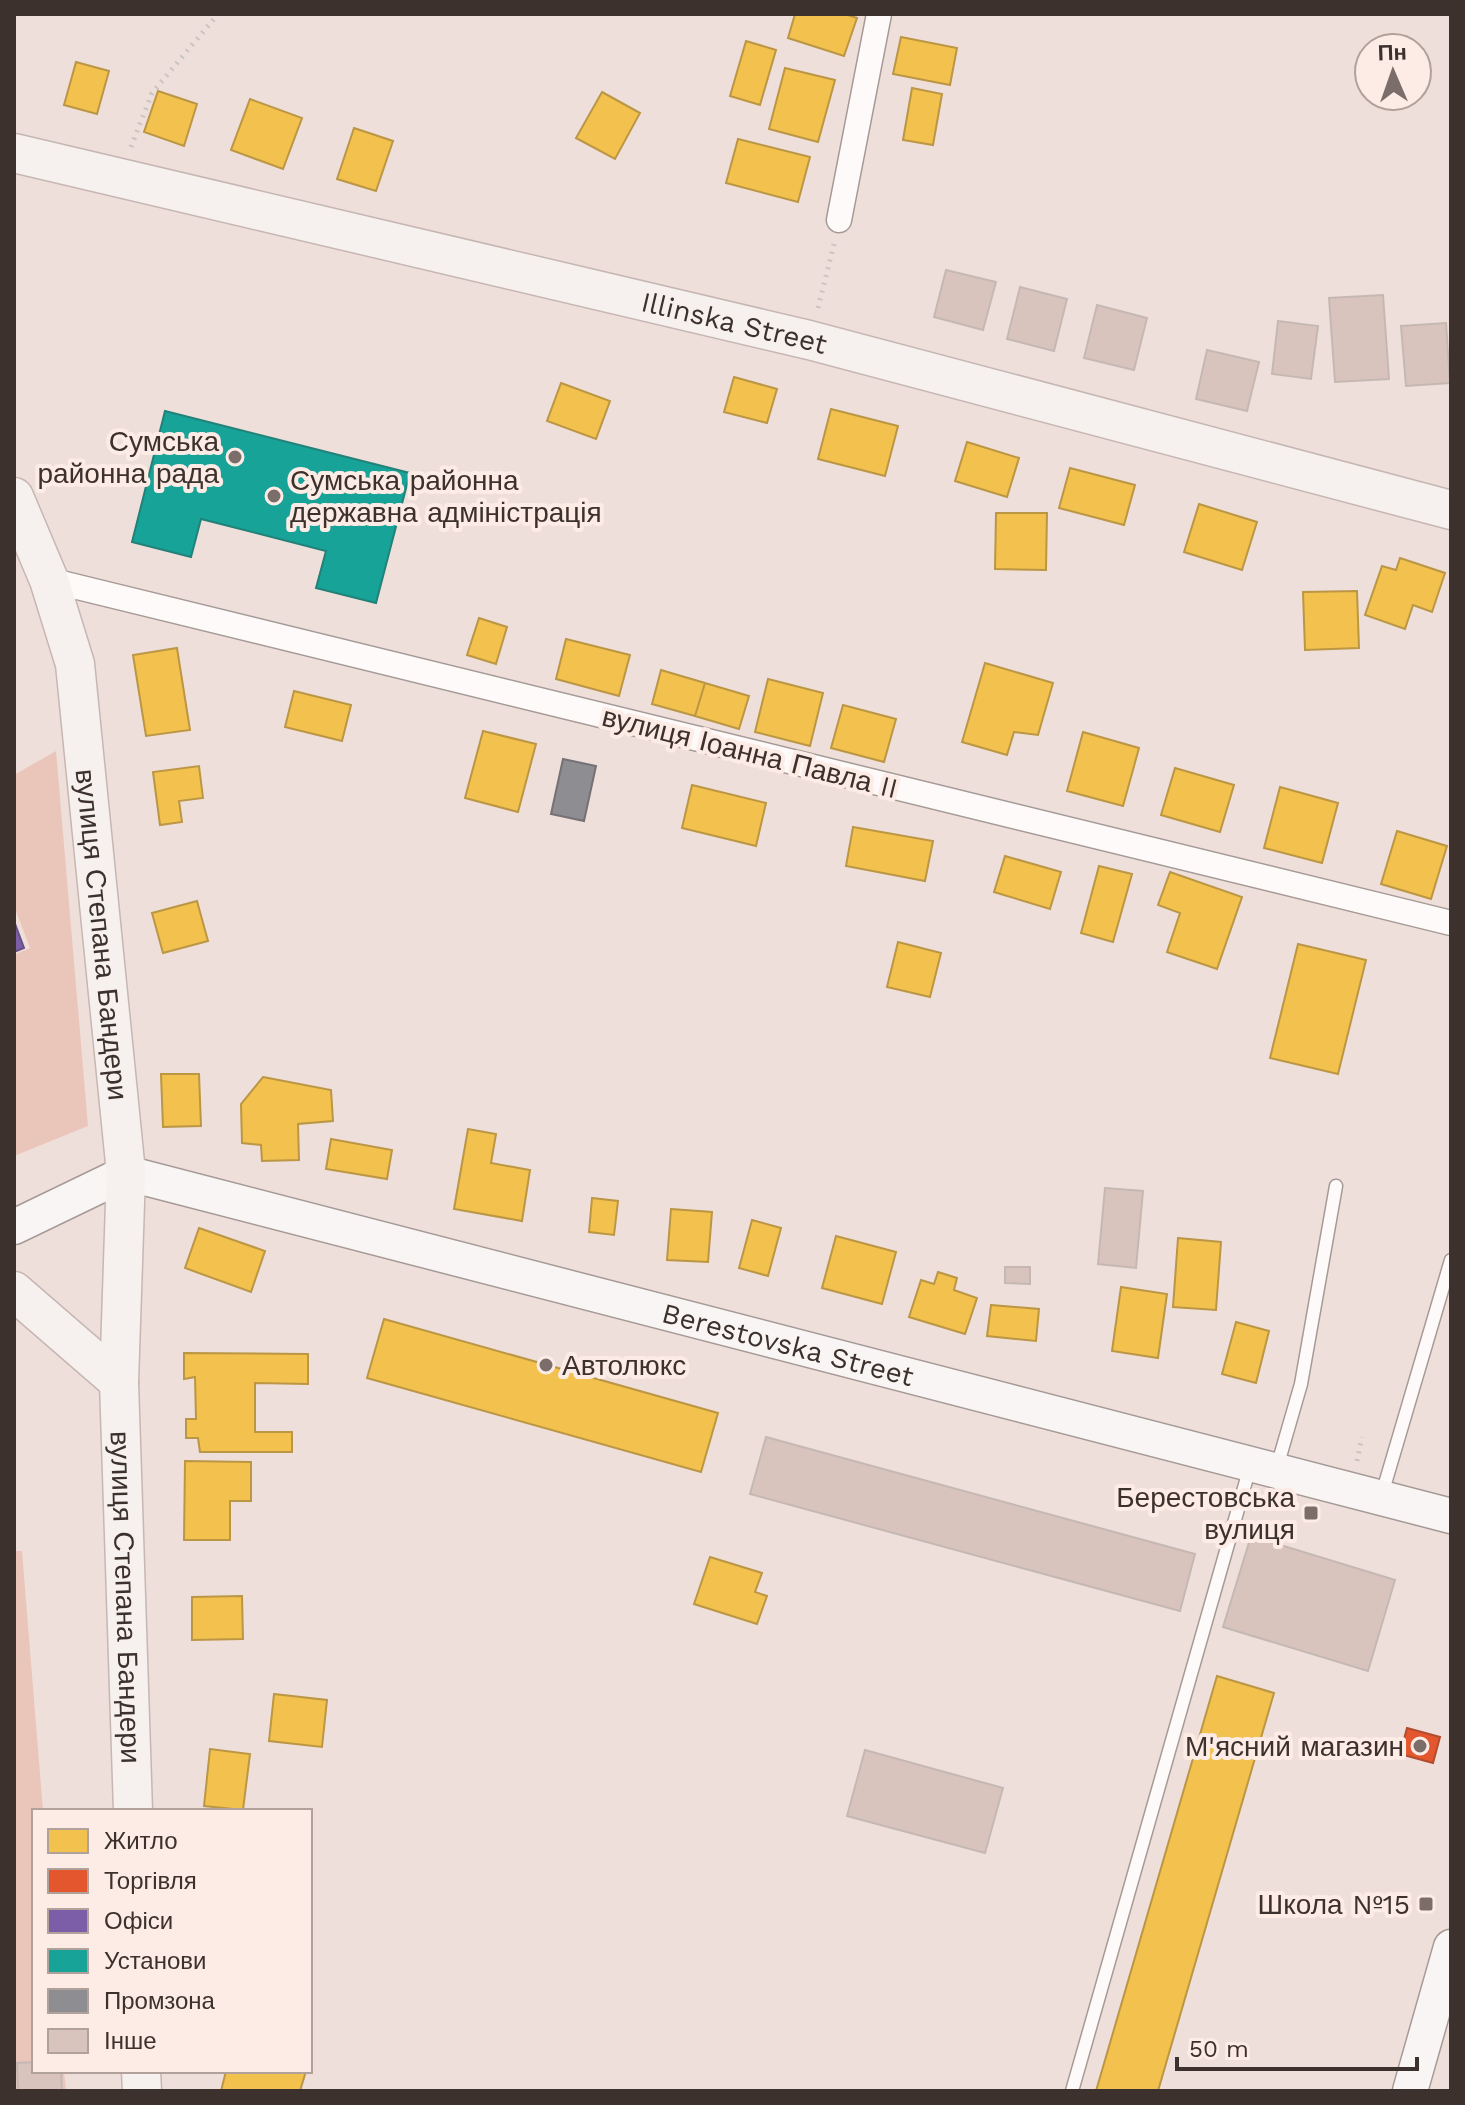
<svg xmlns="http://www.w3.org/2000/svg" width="1465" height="2105" font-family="'Work Sans',sans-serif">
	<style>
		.green { fill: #eac6ba }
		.homes { fill: #f2c14e; stroke: #bb9644; stroke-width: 2 }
		.shops { fill: #e4572e; stroke: #b24c2e; stroke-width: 2 }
		.offices { fill: #7b5ea7; stroke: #685082; stroke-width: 2 }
		.public { fill: #17a398; stroke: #228178; stroke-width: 2 }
		.industry { fill: #8d8d92; stroke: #757174; stroke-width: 2 }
		.building { fill: #d8c4bd; stroke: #c5b8b4; stroke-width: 2 }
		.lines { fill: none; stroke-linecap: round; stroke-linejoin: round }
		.lane-casing { stroke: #a59a96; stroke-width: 15 }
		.street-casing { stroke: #a59a96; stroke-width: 27 }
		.secondary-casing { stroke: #a59a96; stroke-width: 37 }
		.primary-casing { stroke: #c6b7b3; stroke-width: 41 }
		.path { stroke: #cac4c3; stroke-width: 5; stroke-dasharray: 2 6; stroke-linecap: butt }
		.lane { stroke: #fdfaf9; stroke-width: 12 }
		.street { stroke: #fdfaf9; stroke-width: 24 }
		.secondary { stroke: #f9f5f4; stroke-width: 34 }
		.primary { stroke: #f6f0ee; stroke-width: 38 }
		.poi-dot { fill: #7b6e6a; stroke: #fdebe5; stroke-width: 3 }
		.labels { text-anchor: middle; stroke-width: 8; stroke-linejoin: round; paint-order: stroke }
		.street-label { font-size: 28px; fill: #3c312d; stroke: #fdebe5 }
		.poi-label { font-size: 28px; fill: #3c312d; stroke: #fdebe5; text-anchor: end }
	</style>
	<rect width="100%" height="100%" fill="#efdfda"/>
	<path class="green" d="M56,751L88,1126L14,1156V955L30,948L14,906V775Z
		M14,1551H22L43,1811H34V2071H64L66,2091H14Z"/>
	<path class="homes" d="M795,14H845L857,18L844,56L788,38Z
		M901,37L957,48L950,85L893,74Z
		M746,41L776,50L760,105L730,96Z
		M76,62L109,71L97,114L64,105Z
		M785,68L835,80L818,142L769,129Z
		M912,88L942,94L933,145L903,140Z
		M158,91L197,104L184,146L144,132Z
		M602,92L640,113L615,159L576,138Z
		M250,99L302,118L283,169L231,150Z
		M354,128L393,141L376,191L337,179Z
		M738,139L810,157L798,202L726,183Z
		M734,377L777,389L767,423L724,412Z
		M561,383L610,401L596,439L547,421Z
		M831,409L898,426L885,476L818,459Z
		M967,442L1019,458L1007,497L955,481Z
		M1070,468L1135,485L1124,525L1059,508Z
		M1199,504L1257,522L1242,570L1184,552Z
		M996,513H1047L1046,570L995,569Z
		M1400,558L1445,573L1432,612L1413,605L1405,629L1365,615L1382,566L1396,570Z
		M1357,591L1359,648L1305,650L1303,592Z
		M479,618L507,627L496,664L467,655Z
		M566,639L630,655L619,696L556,679Z
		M177,648L190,730L146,736L133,655Z
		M985,663L1053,683L1038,735L1014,732L1007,755L962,742Z
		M661,670L705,683L695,716L652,704Z
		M768,679L823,693L810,746L755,732Z
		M705,683L749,696L739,729L695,716Z
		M294,691L351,705L342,741L285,727Z
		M843,705L896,719L884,762L831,748Z
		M483,731L536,744L518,812L465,798Z
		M1083,732L1139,748L1123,806L1067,791Z
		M199,766L203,798L179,801L182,822L160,825L153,772Z
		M1175,768L1234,785L1220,832L1161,815Z
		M692,785L766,803L756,846L682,828Z
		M1280,787L1338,803L1322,863L1264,848Z
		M853,827L933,841L925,881L846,866Z
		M1397,831L1447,846L1431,899L1381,884Z
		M1005,856L1061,872L1050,909L994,892Z
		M1099,866L1132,874L1113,942L1081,933Z
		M1170,872L1242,897L1217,969L1167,952L1180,913L1158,905Z
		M197,901L208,941L163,953L152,913Z
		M898,942L941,953L930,997L887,987Z
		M1298,944L1366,960L1338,1074L1270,1058Z
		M161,1074H199L201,1126L163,1127Z
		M263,1077L331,1090L333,1121L298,1124L299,1160L262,1161L261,1145L242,1143L241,1104Z
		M468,1129L496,1134L491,1163L530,1170L522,1221L454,1209Z
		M331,1139L392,1150L387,1179L326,1169Z
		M592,1198L618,1201L614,1235L589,1232Z
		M671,1209L712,1212L708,1262L667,1260Z
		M752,1220L781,1228L768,1276L739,1268Z
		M199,1228L265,1251L251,1292L185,1268Z
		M836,1236L896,1252L882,1304L822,1288Z
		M1178,1238L1221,1242L1216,1310L1173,1307Z
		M938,1272L957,1278L954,1290L977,1298L965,1334L909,1317L921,1280L934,1284Z
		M1121,1287L1167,1294L1158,1358L1112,1351Z
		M991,1305L1039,1309L1036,1341L987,1336Z
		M384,1319L718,1413L701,1472L367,1378Z
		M1236,1322L1269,1331L1256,1383L1222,1374Z
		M184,1353L308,1354V1384L255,1383V1432H292V1452H200L198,1438H186V1419H196L195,1377L184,1379Z
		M185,1461L251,1462V1501H230V1540H184Z
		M710,1557L762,1573L755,1592L767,1596L757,1624L694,1604Z
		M242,1596L243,1639L192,1640V1597Z
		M1217,1676L1274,1693L1158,2091H1096Z
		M274,1694L327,1700L322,1747L269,1741Z
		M210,1749L250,1754L243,1810L204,1806Z
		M226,2071H306L300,2091H221Z"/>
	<path class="shops" d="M1407,1728L1440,1737L1433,1763L1400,1754Z"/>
	<path class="offices" d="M14,921L24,948L14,952Z"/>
	<path class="public" d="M165,411L410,473L376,603L316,588L326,551L201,519L191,557L132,542Z"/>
	<path class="industry" d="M563,759L596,766L584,821L551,814Z"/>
	<path class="building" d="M946,270L996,282L983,330L934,317Z
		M1020,287L1067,299L1054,351L1007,339Z
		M1383,295L1389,379L1335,382L1329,298Z
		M1097,305L1147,318L1134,370L1084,358Z
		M1278,321L1318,326L1311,379L1272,374Z
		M1446,323L1450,383L1406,386L1401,326Z
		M1207,350L1259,362L1247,411L1196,399Z
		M1105,1188L1143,1191L1136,1268L1098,1264Z
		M1005,1267H1030V1284L1005,1283Z
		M766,1437L1195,1554L1180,1611L750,1494Z
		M1251,1536L1395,1580L1368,1671L1223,1627Z
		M865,1750L1003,1788L985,1853L847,1816Z
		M34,2062V2071H61L62,2091H18L17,2063Z"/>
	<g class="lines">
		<g class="lane-casing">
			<path id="lane" d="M1277,1467L1301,1384L1336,1186
				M1382,1494L1451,1260
				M1072,2091L1250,1467"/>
		</g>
		<g class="street-casing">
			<path id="street" d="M839,220L879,14
				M49,580L1451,923"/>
		</g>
		<g class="secondary-casing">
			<g id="secondary">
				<path id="s1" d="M14,1227L126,1173L1451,1516"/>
				<path d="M1410,2091L1451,1947"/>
			</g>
		</g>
		<g class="primary-casing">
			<g id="primary">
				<path id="s2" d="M14,153L809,340L1451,510"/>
				<path id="s3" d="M14,497L49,580L75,664L126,1173L119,1382L133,1811"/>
				<path d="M14,1291L119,1382"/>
				<path d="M141,2071L142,2091"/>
			</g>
		</g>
		<path class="path" d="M131,147L152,93L218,14
			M818,308L834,244
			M1357,1461L1362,1437"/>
		<use href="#lane" class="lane"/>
		<use href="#street" class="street"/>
		<use href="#secondary" class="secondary"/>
		<use href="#primary" class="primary"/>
	</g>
	<g class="poi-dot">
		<circle cx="235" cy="457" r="8"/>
		<circle cx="274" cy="496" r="8"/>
		<circle cx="546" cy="1365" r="8"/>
		<rect x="1303" y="1505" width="16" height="16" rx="4"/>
		<circle cx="1420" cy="1746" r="8"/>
		<rect x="1418" y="1896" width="16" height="16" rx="4"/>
	</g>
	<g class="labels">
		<g class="street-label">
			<text dy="10" stroke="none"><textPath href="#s2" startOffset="740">Illinska Street</textPath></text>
			<text transform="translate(750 752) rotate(14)" y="10">вулиця Іоанна Павла II</text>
			<text dy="10" stroke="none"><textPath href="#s3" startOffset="450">вулиця Степана Бандери</textPath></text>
			<text dy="10" stroke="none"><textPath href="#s1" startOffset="808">Berestovska Street</textPath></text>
			<text dy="10" stroke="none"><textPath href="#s3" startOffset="1114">вулиця Степана Бандери</textPath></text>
		</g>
		<g class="poi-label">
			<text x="219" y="451">Сумська<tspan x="219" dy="32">районна рада</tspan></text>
			<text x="290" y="490" text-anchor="start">Сумська районна<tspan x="290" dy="32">державна адміністрація</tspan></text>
			<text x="562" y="1375" text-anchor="start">Автолюкс</text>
			<text x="1295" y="1507">Берестовська<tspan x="1295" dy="32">вулиця</tspan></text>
			<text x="1404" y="1756">М'ясний магазин</text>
			<text x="1410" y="1914">Школа №15</text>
		</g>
	</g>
	<rect width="1465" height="2105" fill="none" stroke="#3c312d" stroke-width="32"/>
	<rect x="32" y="1809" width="280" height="264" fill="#fdebe5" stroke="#b0a19b" stroke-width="2"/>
	<rect x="48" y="1829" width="40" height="24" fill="#f2c14e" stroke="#b0a19b" stroke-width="2"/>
	<text x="104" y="1849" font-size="24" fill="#3c312d">Житло</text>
	<rect x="48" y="1869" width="40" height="24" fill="#e4572e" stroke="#b0a19b" stroke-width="2"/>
	<text x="104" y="1889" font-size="24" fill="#3c312d">Торгівля</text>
	<rect x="48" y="1909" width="40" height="24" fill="#7b5ea7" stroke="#b0a19b" stroke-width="2"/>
	<text x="104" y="1929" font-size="24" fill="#3c312d">Офіси</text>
	<rect x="48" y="1949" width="40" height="24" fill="#17a398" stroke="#b0a19b" stroke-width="2"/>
	<text x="104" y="1969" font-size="24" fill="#3c312d">Установи</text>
	<rect x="48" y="1989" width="40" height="24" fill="#8d8d92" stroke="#b0a19b" stroke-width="2"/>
	<text x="104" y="2009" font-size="24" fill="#3c312d">Промзона</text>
	<rect x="48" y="2029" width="40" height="24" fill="#d8c4bd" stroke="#b0a19b" stroke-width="2"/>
	<text x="104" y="2049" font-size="24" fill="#3c312d">Інше</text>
	<g transform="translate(1393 72) rotate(358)"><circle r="38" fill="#fdebe5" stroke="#b0a19b" stroke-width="2"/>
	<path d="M0-6L14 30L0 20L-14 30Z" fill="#7b6e6a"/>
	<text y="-12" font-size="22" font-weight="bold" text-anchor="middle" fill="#3c312d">Пн</text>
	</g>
	<path d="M1177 2057v12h240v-12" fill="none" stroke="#3c312d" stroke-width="4"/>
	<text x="1189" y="2057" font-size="24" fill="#3c312d" stroke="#fdebe5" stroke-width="6" paint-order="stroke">50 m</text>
</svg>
